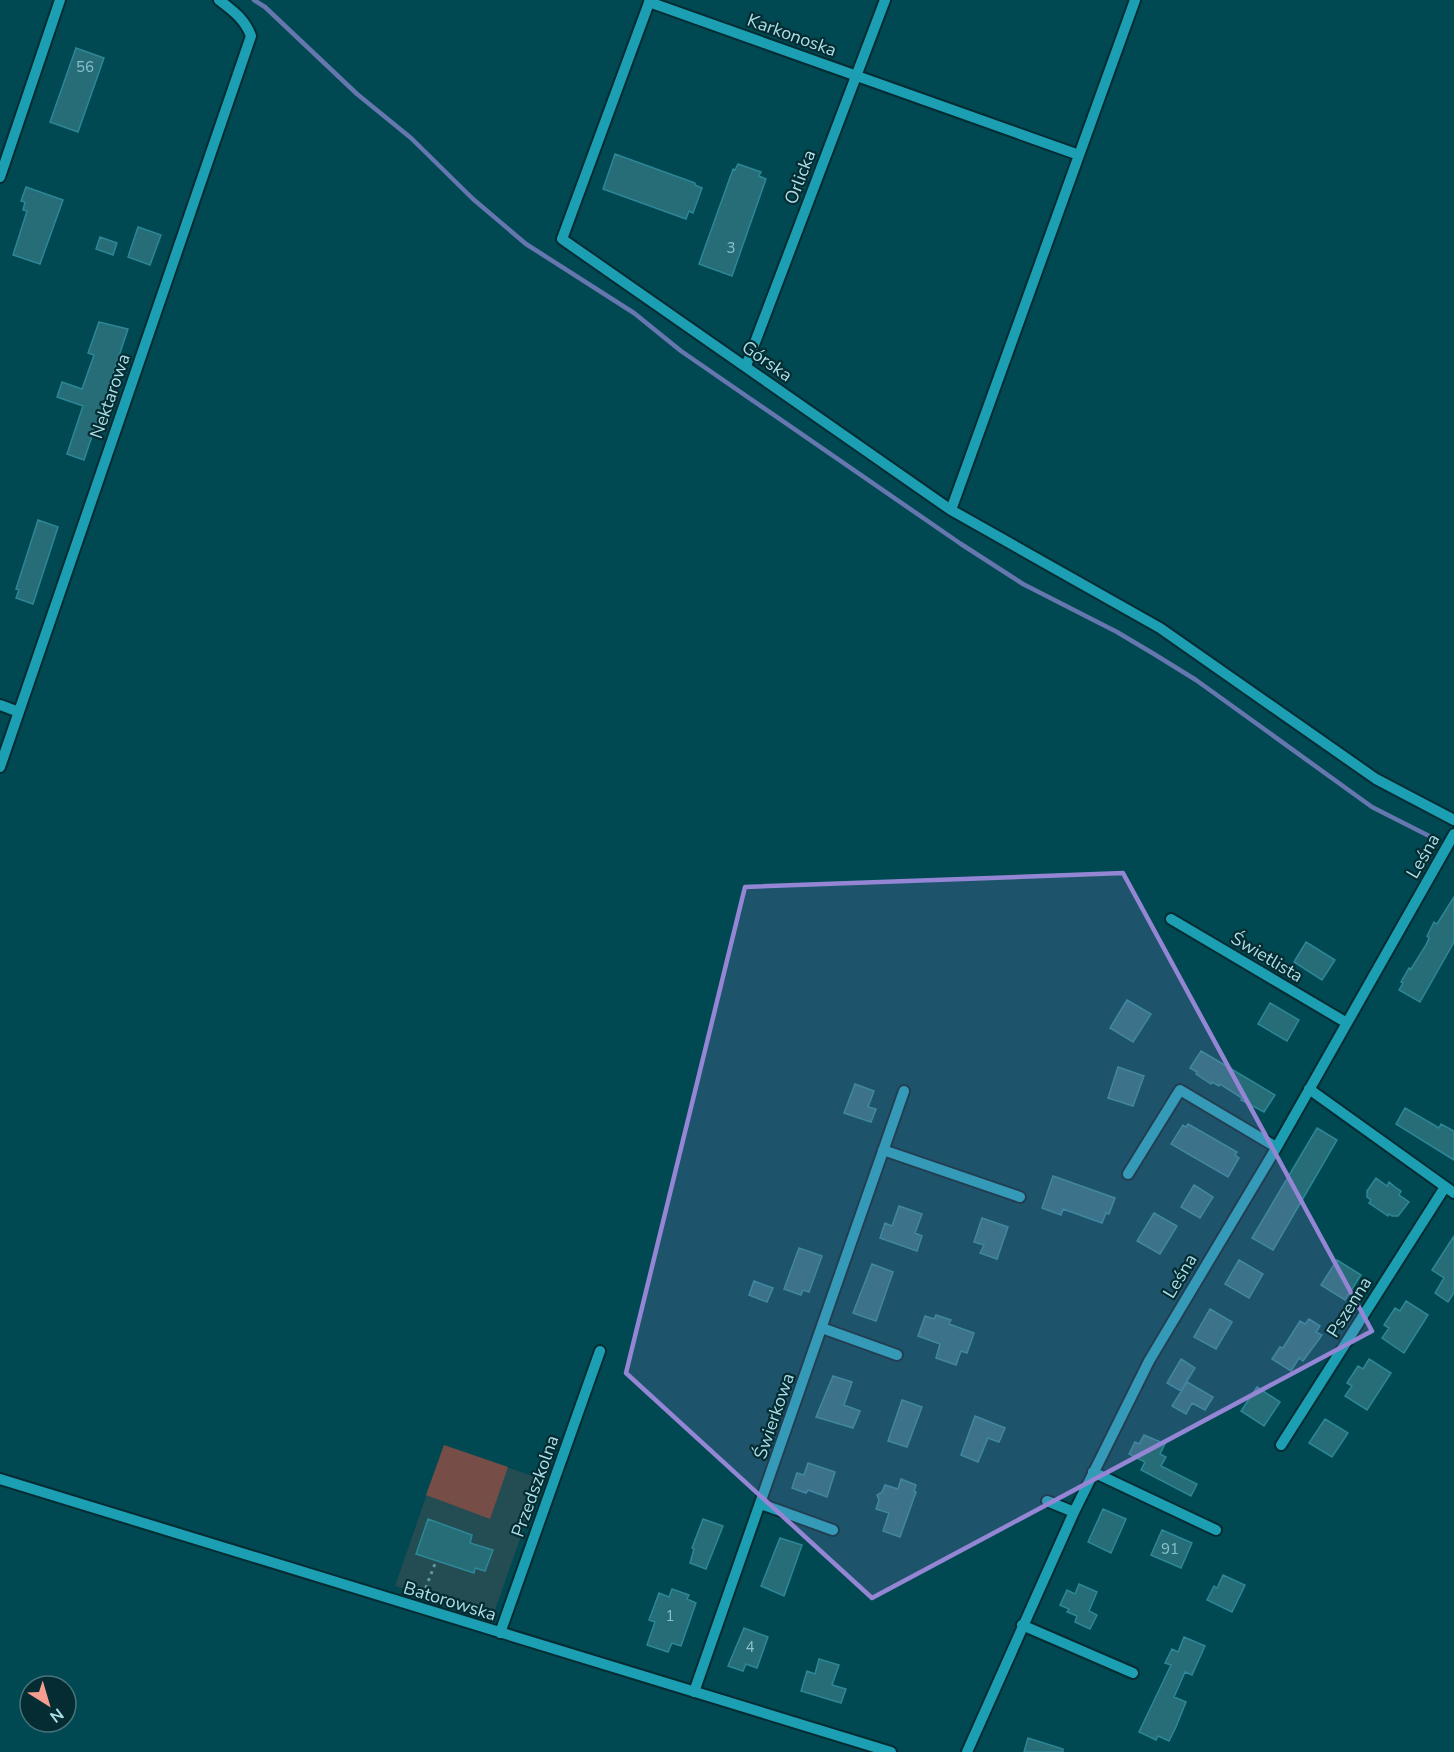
<svg xmlns="http://www.w3.org/2000/svg" width="1454" height="1752" font-family="'Nunito Sans',sans-serif">
	<style>
		.built { fill: #244c53 }
		.green { fill: #774e47 }
		.lines { fill: none; stroke-linecap: round; stroke-linejoin: round }
		.stream { stroke: #6577ae; stroke-width: 4.5 }
		.building { fill: #266d78; stroke: #2d8796; stroke-width: 1.5 }
		.minor-casing { stroke: #052c32; stroke-width: 14 }
		.path { stroke: #5d99a3; stroke-width: 3; stroke-dasharray: 3 4.5; stroke-linecap: butt }
		.minor { stroke: #1c9fb2; stroke-width: 10 }
		.marked { fill: #9486d4; fill-opacity: 0.2; stroke: #9486d4; stroke-width: 4.5; stroke-linejoin: round }
		.labels { text-anchor: middle; stroke-width: 4.5; stroke-linejoin: round; paint-order: stroke }
		.number-label { font-size: 15px; fill: #8ac2cc }
		.street-label { font-size: 18px; fill: #acdfe8; stroke: #052c32 }
	</style>
	<rect width="100%" height="100%" fill="#004852"/>
	<path class="built" d="M444,1445L541,1479L493,1616L395,1586Z"/>
	<path class="green" d="M444,1445L508,1467L490,1519L426,1495Z"/>
	<g class="lines">
		<path class="stream" d="M254,0L265,7L357,94L411,138L473,199L526,244L634,313L681,351L961,544L1023,584L1117,632L1154,654L1196,680L1372,807L1437,840"/>
	</g>
	<path class="building" d="M76,48L104,58L78,132L50,122Z
		M615,154L695,183V185L702,188L693,213L689,211L686,219L603,189Z
		M738,164L761,172L759,176L766,179L732,276L699,264L733,169L735,170Z
		M26,187L63,200L40,264L13,255L27,211L23,210L25,202L21,201Z
		M138,227L161,235L150,265L128,257Z
		M100,237L117,243L113,255L96,249Z
		M99,322L128,329L84,460L67,454L83,406L57,397L62,382L82,389L94,355L88,353Z
		M38,520L58,527L33,604L16,598L19,590L16,589Z
		M1454,897V942L1420,1002L1399,990L1403,983L1401,982L1409,968L1411,969L1426,945L1429,938L1427,936L1434,922L1437,924Z
		M1306,942L1335,960L1322,980L1294,962Z
		M1127,1000L1151,1014L1133,1042L1110,1028Z
		M1270,1003L1299,1020L1287,1041L1258,1024Z
		M1201,1051L1275,1095L1264,1112L1241,1100L1242,1098L1220,1084L1219,1086L1212,1082L1211,1084L1196,1074L1197,1072L1190,1068Z
		M1118,1067L1144,1076L1133,1106L1108,1098Z
		M855,1084L874,1091L868,1107L876,1109L871,1122L844,1113Z
		M1405,1108L1439,1128L1441,1124L1454,1131V1160L1396,1124Z
		M1188,1124L1237,1152L1235,1155L1239,1158L1228,1177L1171,1144L1183,1125L1186,1127Z
		M1317,1128L1337,1140L1273,1250L1252,1238Z
		M1053,1176L1115,1198L1109,1214L1106,1213L1102,1223L1063,1209L1061,1215L1042,1208Z
		M1376,1178L1387,1186L1389,1182L1395,1187L1401,1191L1399,1195L1409,1202L1398,1216H1392L1389,1214L1388,1216L1369,1203L1371,1200L1367,1197V1191Z
		M1194,1185L1213,1197L1200,1218L1181,1207Z
		M899,1206L922,1214L915,1233L922,1236L917,1251L880,1238L885,1223L892,1226Z
		M1154,1213L1177,1226L1160,1254L1137,1241Z
		M982,1218L1008,1227L997,1259L980,1253L984,1245L974,1242Z
		M1454,1236V1293L1448,1302L1435,1293L1444,1278L1432,1270Z
		M799,1248L822,1256L809,1292L803,1290L801,1295L784,1289Z
		M1239,1260L1263,1274L1249,1298L1225,1284Z
		M1337,1260L1361,1275L1345,1300L1321,1285Z
		M872,1264L893,1272L876,1321L853,1313Z
		M754,1281L773,1288L767,1302L749,1295Z
		M1406,1301L1428,1315L1404,1353L1382,1338L1389,1328L1384,1325L1395,1308L1400,1311Z
		M1210,1309L1232,1322L1216,1349L1194,1337Z
		M936,1315L951,1320L949,1324L974,1333L967,1353L961,1351L956,1365L936,1358L940,1344L918,1336L925,1316L934,1319Z
		M1309,1319L1320,1326L1316,1332L1322,1335L1303,1361L1299,1358L1291,1371L1272,1359L1280,1347L1283,1348L1300,1321L1305,1324Z
		M1181,1359L1195,1368L1181,1391L1167,1383Z
		M1369,1359L1391,1373L1367,1410L1345,1396L1352,1386L1347,1383L1358,1366L1363,1369Z
		M833,1376L852,1382L844,1405L860,1411L853,1428L816,1417Z
		M1187,1382L1213,1397L1205,1410L1192,1403L1186,1414L1172,1406Z
		M1257,1387L1280,1402L1264,1426L1241,1411Z
		M902,1400L922,1407L907,1447L888,1441Z
		M975,1416L1005,1428L999,1442L988,1438L978,1462L961,1455Z
		M1325,1419L1348,1433L1332,1457L1309,1443Z
		M1144,1435L1165,1444L1160,1454L1166,1457L1161,1466L1197,1484L1191,1496L1141,1470L1145,1462L1129,1454L1135,1442L1139,1444Z
		M808,1463L835,1472L827,1497L808,1490L806,1493L792,1488L797,1473L804,1475Z
		M901,1479L916,1485L914,1491L916,1492L900,1537L883,1531L889,1513L876,1509L879,1500L877,1495L882,1492L885,1485L898,1489Z
		M1103,1509L1126,1519L1111,1553L1088,1542Z
		M428,1519L472,1535L470,1543L493,1550L485,1571L475,1568L474,1573L416,1554Z
		M703,1519L723,1526L706,1569L690,1563L694,1549L692,1548Z
		M1162,1530L1192,1543L1181,1568L1151,1555Z
		M780,1538L802,1545L784,1596L761,1586Z
		M1223,1575L1245,1585L1232,1612L1207,1600L1214,1586L1217,1588Z
		M1079,1584L1097,1592L1089,1611L1097,1615L1090,1629L1075,1622L1077,1616L1067,1612L1069,1609L1060,1605L1067,1590L1075,1594Z
		M672,1589L689,1595L687,1599L696,1603L681,1646L672,1643L668,1652L647,1645L655,1622L649,1620L659,1593L669,1597Z
		M744,1628L768,1637L757,1668L746,1664L743,1671L728,1666Z
		M1184,1637L1205,1646L1192,1675L1185,1672L1174,1697L1186,1702L1176,1727L1169,1741L1158,1736L1156,1740L1139,1732L1171,1665L1165,1663L1172,1649L1178,1652Z
		M819,1659L839,1665L832,1685L846,1689L841,1703L801,1691L807,1671L815,1674Z
		M1028,1738L1063,1749V1752H1024Z"/>
	<g class="lines">
		<g class="minor-casing">
			<path id="minor" d="M650,0L562,239L951,510L1160,628L1376,779L1454,820
				M649,2L1079,155
				M0,177L60,0
				M746,366L885,0
				M951,510L1135,0
				M0,705L19,712
				M0,767L251,36C245,19 232,10 219,0
				M1171,919L1347,1023
				M1309,1089L1454,1193
				M883,1150L1020,1197
				M1128,1174L1180,1090L1276,1147
				M822,1328L897,1355
				M1281,1445L1445,1187
				M1093,1472L1216,1530
				M0,1479L891,1752
				M1047,1501L1074,1512
				M761,1504L833,1530
				M1022,1625L1133,1673
				M500,1633L600,1351
				M694,1692L904,1091
				M967,1752L1074,1512L1149,1361L1275,1150L1454,834"/>
		</g>
		<path class="path" d="M423,1595L436,1561"/>
		<use href="#minor" class="minor"/>
	</g>
	<path class="marked" d="M1123,873L1372,1331L872,1598L626,1373L745,887Z"/>
	<g class="labels">
		<g class="number-label">
			<text x="85" y="72">56</text>
			<text x="731" y="253">3</text>
			<text x="1170" y="1554">91</text>
			<text x="670" y="1621">1</text>
			<text x="750" y="1652">4</text>
		</g>
		<g class="street-label">
			<text transform="translate(792 35) rotate(20)" y="6">Karkonoska</text>
			<text transform="translate(800 177) rotate(-69)" y="6">Orlicka</text>
			<text transform="translate(767 361) rotate(35)" y="6">Górska</text>
			<text transform="translate(110 396) rotate(-71)" y="6">Nektarowa</text>
			<text transform="translate(1423 856) rotate(-60)" y="6">Leśna</text>
			<text transform="translate(1267 957) rotate(31)" y="6">Świetlista</text>
			<text transform="translate(1180 1276) rotate(-59)" y="6">Leśna</text>
			<text transform="translate(1349 1307) rotate(-58)" y="6">Pszenna</text>
			<text transform="translate(774 1416) rotate(-71)" y="6">Świerkowa</text>
			<text transform="translate(535 1486) rotate(-70)" y="6">Przedszkolna</text>
			<text transform="translate(450 1601) rotate(17)" y="6">Batorowska</text>
		</g>
	</g>
	<g transform="translate(48 1704) rotate(143)"><circle r="28" fill="#052c32" stroke="#48747b" stroke-width="1.5"/>
	<path d="M0-4.5L10 22L0 15L-10 22Z" fill="#f59d8e"/>
	<text y="-9" font-size="16" font-weight="bold" text-anchor="middle" fill="#acdfe8">N</text>
	</g>
</svg>
